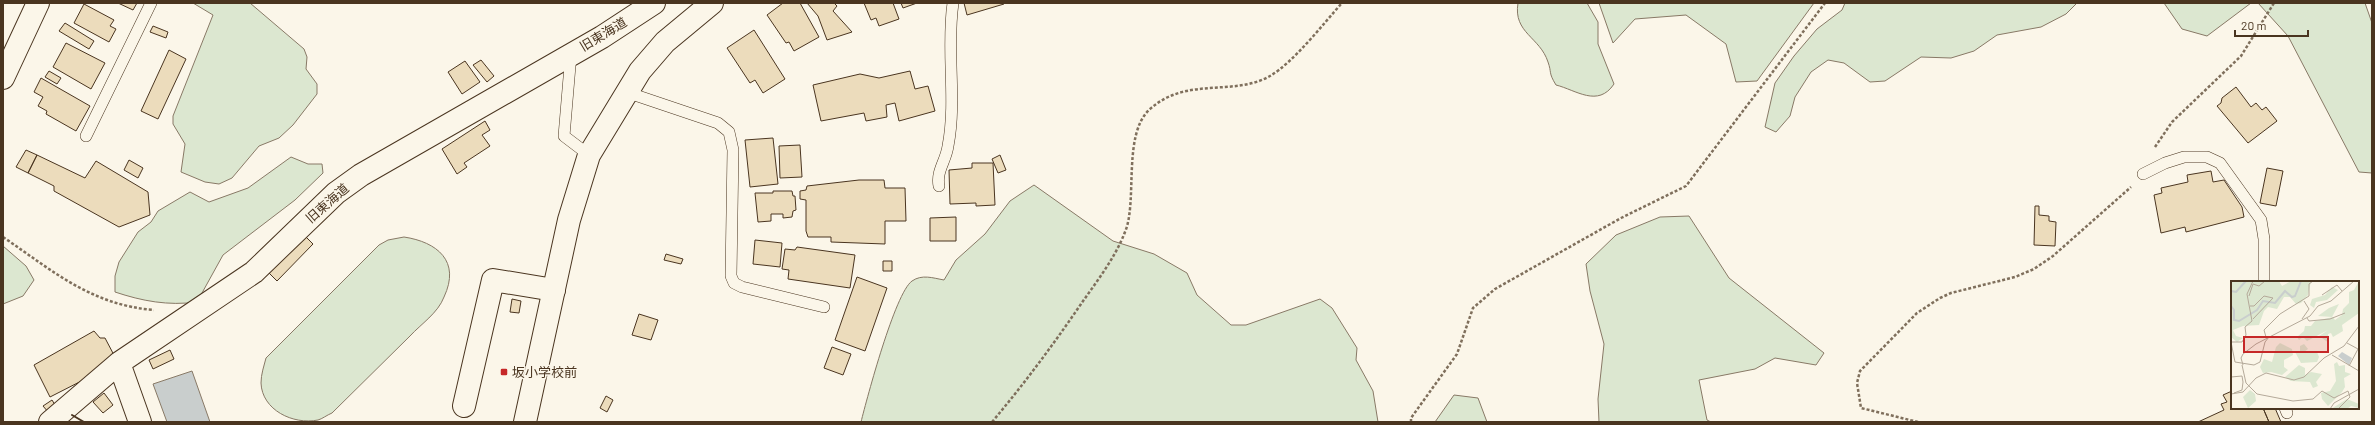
<svg xmlns="http://www.w3.org/2000/svg" width="2375" height="425" font-family="Barlow,'Noto Sans JP',sans-serif">
	<style>
		.green { fill: #dce7d0; stroke: #887966 }
		.water { fill: #c9cecd; stroke: #887966 }
		.building { fill: #ecdcbc; stroke: #4a3520 }
		.lines { fill: none; stroke-linecap: round; stroke-linejoin: round }
		.service-casing { stroke: #4a3520; stroke-width: 12 }
		.minor-casing { stroke: #4a3520; stroke-width: 24 }
		.tertiary-casing { stroke: #4a3520; stroke-width: 24 }
		.path { stroke: #7f6f5c; stroke-width: 2.5; stroke-dasharray: 3 2; stroke-linecap: butt }
		.service { stroke: #fbf6e9; stroke-width: 11 }
		.minor { stroke: #fbf6e9; stroke-width: 22 }
		.tertiary { stroke: #fbf6e9; stroke-width: 22 }
		.wall { stroke: #4a3520; stroke-width: 2 }
		.poi-dot { fill: #c62828; stroke: #fbf6e9; stroke-width: 1.5 }
		.labels { text-anchor: middle; stroke-width: 3; stroke-linejoin: round; paint-order: stroke }
		.street-label { font-size: 13px; fill: #4a3520; stroke: #fbf6e9 }
		.poi-label { font-size: 13px; fill: #4a3520; stroke: #fbf6e9; text-anchor: start }
		.inset-river { fill: none; stroke: #c9cecd; stroke-width: 2 }
		.inset-road { fill: none; stroke: #b4a999; stroke-width: 1 }
		.view { fill: #c62828; fill-opacity: 0.15; stroke: #c62828; stroke-width: 2 }
		.inset-edge { fill: none; stroke: #4a3520; stroke-width: 2 }
	</style>
	<rect width="100%" height="100%" fill="#fbf6e9"/>
	<path class="green" d="M193,3H250L304,49L307,57L306,69L317,84V94L293,125L279,138L259,146L232,178L219,184L205,182L181,172L185,144L173,124V116L213,15Z
		M1518,3H1587L1598,22V44L1614,84C1598,108 1576,90 1556,85C1548,72 1552,73 1548,62C1540,37 1513,33 1518,3Z
		M1599,3H1814L1757,81L1736,82L1726,44L1686,15L1635,19L1613,43Z
		M1845,3H2077L2066,14L2041,27L1997,35L1974,51L1951,58L1921,57L1885,81L1870,82L1844,63L1828,60L1811,72L1795,97L1790,116L1776,132L1765,127L1775,83L1794,56L1817,29L1842,10Z
		M2164,3H2251L2207,36L2182,29Z
		M2258,3H2365L2372,23V173L2359,172L2288,36Z
		M291,157L308,164H322L323,173L295,200L223,255L197,302C168,306 142,301 115,292V276L119,262L138,232L151,222L158,211L190,192L209,202L248,188Z
		M1034,185L1113,241L1154,254L1187,273L1197,295L1231,325H1246L1320,299L1332,308L1357,348L1356,360L1373,391L1378,422H861C867,398 895,293 912,281C922,274 933,278 944,280L956,260L985,234L1010,201Z
		M1689,216L1729,278L1824,353L1816,365L1775,358L1755,369L1699,380L1707,420L1711,422H1599L1598,399L1604,344L1590,291L1586,264L1616,235L1660,217Z
		M404,237C437,242 461,261 444,297C438,313 421,324 410,336C384,362 358,387 332,413C327,415 322,419 318,420C293,425 262,410 261,383C261,374 264,366 266,358L379,245L388,240Z
		M3,246L26,266L34,280L23,296L3,304Z
		M1454,395L1478,398L1487,422H1435Z"/>
	<path class="water" d="M192,371L210,422H167L153,384Z"/>
	<path class="building" d="M118,3H137L133,10Z
		M783,3H800L819,37L794,51L789,42L786,43L767,15Z
		M807,3H834L837,6L833,11L852,32L827,40L818,16Z
		M864,3H893L899,19L879,26L876,18L871,20Z
		M901,3H917L903,8Z
		M964,3H1004V4L967,15Z
		M84,4L114,20L110,26L116,29L109,42L74,23Z
		M65,23L94,41L89,49L59,31Z
		M153,26L168,32L166,38L150,32Z
		M754,30L785,79L763,93L755,80L750,83L727,48Z
		M66,43L105,63L91,89L53,67Z
		M169,50L186,59L158,119L141,111Z
		M481,60L494,76L487,82L473,65Z
		M465,61L480,82L462,94L448,72Z
		M49,71L61,78L57,84L45,77Z
		M910,71L915,89L928,86L935,111L899,121L895,103L886,105L887,117L866,121L864,113L821,121L813,85L860,74L879,78Z
		M41,78L90,106L76,131L46,114L47,111L38,106L43,97L34,92Z
		M2236,87L2251,107L2256,103L2262,110L2266,107L2277,121L2248,143L2217,106L2221,103L2222,98Z
		M485,121L490,130L482,135L490,146L464,163L467,167L457,174L442,149Z
		M773,138L778,184L750,187L745,140Z
		M800,145L802,177L780,178L779,146Z
		M26,150L37,155L28,173L16,167Z
		M37,155L85,178L96,161L148,192L150,215L119,227L54,191V186L28,173Z
		M1000,155L1006,170L998,173L992,159Z
		M129,160L143,168L138,178L124,170Z
		M972,163H993L995,205L976,206V203L950,204L949,170L972,168Z
		M2267,168L2283,171L2276,206L2260,203Z
		M2211,171L2213,182L2224,180L2242,207L2244,217L2186,232L2185,227L2161,233L2154,195L2162,193L2161,188L2188,182L2187,175Z
		M859,180H884L885,188H905L906,221H885V244L831,242V237H808L806,231V200L800,199V191L806,190L807,186Z
		M773,191H792L793,196H795L796,210L793,211L792,217L783,218V214H771V221L758,222L755,193H773Z
		M2035,206H2039V215L2049,216V221L2056,222L2055,246L2034,245Z
		M956,217V241H930V218Z
		M304,235L313,244L277,281L268,272Z
		M755,240L782,243L780,267L753,264Z
		M797,247L855,255L850,288L788,279L789,270L782,269L785,249L795,250Z
		M666,254L683,259L681,264L664,260Z
		M883,261H892V271H883Z
		M857,277L887,288L865,351L835,340Z
		M512,299L521,301L519,313L510,312Z
		M639,314L658,320L651,340L632,335Z
		M94,331L100,338H105L115,357L99,372L50,397L34,365Z
		M832,347L851,354L843,375L824,368Z
		M170,350L174,359L153,369L149,360Z
		M2232,391V408H2263L2269,422H2198L2224,410L2221,404L2227,402L2223,395Z
		M104,393L113,405L103,413L93,402Z
		M606,396L613,400L607,412L600,408Z
		M52,400L57,408L49,413L43,406Z
		M2263,408H2275L2281,422H2269Z"/>
	<g class="lines">
		<g class="service-casing">
			<path id="service" d="M571,54L564,136L589,155
				M626,92L718,123L729,132L733,150L731,276L734,283L742,287L824,307
				M86,136L151,3
				M2143,174L2165,163L2184,157H2207L2220,163L2261,220L2264,239V282
				M939,186C936,171 946,161 948,146C957,99 946,50 953,3
				M2285,408L2287,413"/>
		</g>
		<g class="minor-casing">
			<path id="minor" d="M119,363L140,422
				M464,406L493,280L554,290
				M50,422L119,363L254,272L336,193L361,175L602,37L654,3"/>
		</g>
		<g class="tertiary-casing">
			<path id="tertiary" d="M3,78L38,3
				M525,422L569,220L589,155L640,71L665,42L712,3"/>
		</g>
		<path class="path" d="M2155,147L2172,122L2241,56L2274,3
			M3,237C53,271 91,305 154,310
			M992,422C1024,384 1053,345 1081,304C1097,281 1115,258 1125,232C1138,201 1122,134 1150,109C1187,76 1233,97 1270,76C1294,62 1323,24 1342,3
			M1411,422V418L1457,354L1473,308L1495,289L1621,218L1686,186L1825,3
			M1918,422L1861,408L1857,383L1860,371L1917,313L1940,298L1951,293L2015,277L2034,269L2053,256L2131,187"/>
		<use href="#service" class="service"/>
		<use href="#minor" class="minor"/>
		<use href="#tertiary" class="tertiary"/>
		<path class="wall" d="M72,415L84,422"/>
	</g>
	<rect class="poi-dot" x="500" y="368" width="8" height="8" rx="2"/>
	<g class="labels">
		<g class="street-label">
			<text transform="translate(603 34) rotate(-31)" y="5">旧東海道</text>
			<text transform="translate(327 203) rotate(-41)" y="5">旧東海道</text>
		</g>
		<g class="poi-label">
			<text x="512" y="377">坂小学校前</text>
		</g>
	</g>
	<g transform="translate(2231 281)">
		<rect width="128" height="128" fill="#fbf6e9"/>
		<path d="M0,0H48L51,5L60,0H80L77,14L70,22L65,23L59,16H53L46,28L37,26L33,30L28,44L12,45L2,49L5,55L12,57L6,61L0,56ZM128,0V32L111,44L112,50L102,56L100,52L97,53L98,62L88,55L97,49L76,60L72,56L68,59L66,56L73,50L74,45H80L84,40L102,36L104,39L111,34L112,28L118,22V11L123,9ZM101,6L107,9L96,19L85,21L83,27L79,24L81,18L94,14ZM108,23L101,36L87,35L98,27ZM49,62L61,68L62,74L53,79V86L57,89L51,94L40,91L32,92L29,86L33,78L41,81L45,66ZM73,63L77,68L73,71H86L88,76L86,81L70,82L64,71L69,72V65ZM106,81L108,85L114,84V91L120,93L113,97L114,106L111,111L97,125L91,118L90,112L99,110L105,100L103,83ZM68,84L74,87V94L80,91L91,93L85,101L87,105L82,107L79,101L60,100L54,96ZM19,109L24,113L25,120L17,127L12,116ZM116,118L128,123V127L120,125L116,128H100Z" fill="#dce7d0"/>
		<path d="M111,71L121,77L118,84L107,75Z" fill="#c9cecd"/>
		<path class="inset-river" d="M0,10L5,11L15,0M0,25L3,29V39L8,40L26,29L32,20L44,22L54,10L61,16L64,15L70,0"/>
		<path class="inset-road" d="M91,14L106,4L111,10M18,15L22,3L28,5L34,0M19,25H23L33,15L42,17L22,38M76,37L78,40L99,38L114,32M71,38L78,28L73,20M35,56L33,49L49,33L78,15V3L82,0M0,61H11L15,54L14,46L21,40L16,13L22,0M0,61L4,81L23,84L29,81L34,61L38,56M116,62L127,68M101,74L128,90M11,84L15,102L26,113L62,120L82,118L91,110L103,117L117,110L119,116L107,128M12,84L10,77L12,73L25,63L79,35L87,25L100,20L123,0M118,85L127,68M0,96L11,95L12,101L11,109L3,112M0,113L12,111L25,97L35,92L63,99L73,96L93,77L113,65L128,45M99,128L103,122L128,108"/>
		<path class="view" d="M13,56H97V71H13Z"/>
		<rect width="128" height="128" class="inset-edge"/>
	</g>
	<rect width="2375" height="425" fill="none" stroke="#4a3520" stroke-width="8"/>
	<path d="M2235 30v6h73v-6" fill="none" stroke="#4a3520" stroke-width="2"/>
	<text x="2241" y="30" font-size="12" fill="#4a3520" stroke="#fbf6e9" stroke-width="3" paint-order="stroke">20 m</text>
</svg>
